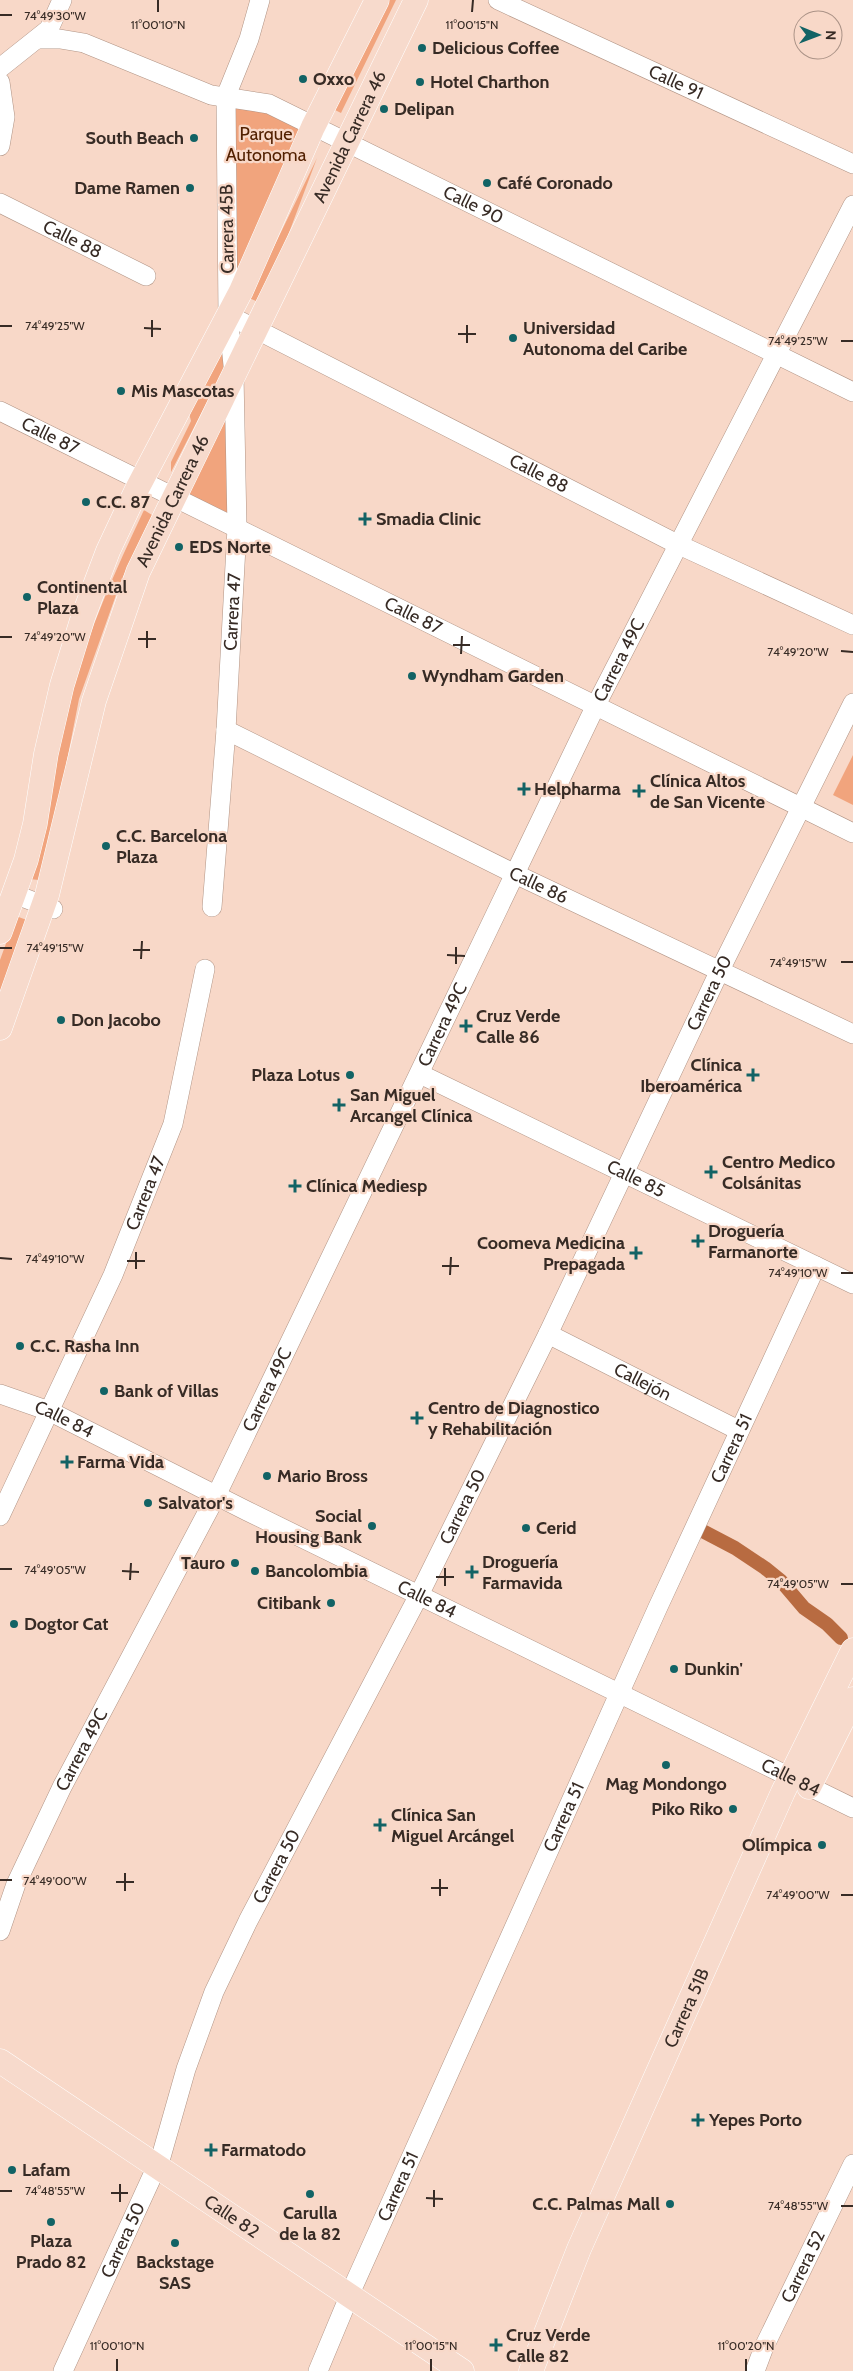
<svg xmlns="http://www.w3.org/2000/svg" width="853" height="2371" font-family="Cabin,sans-serif">
	<style>
		.green { fill: #f1a47d }
		.lines { fill: none; stroke-linecap: round; stroke-linejoin: round }
		.canal { stroke: #b86b41; stroke-width: 14 }
		.minor-casing { stroke: #b19485; stroke-width: 20 }
		.major-casing { stroke: #fff; stroke-width: 25 }
		.minor { stroke: #fff; stroke-width: 19 }
		.major { stroke: #f7dacc; stroke-width: 24 }
		.ticks { fill: none; stroke: #372b25; stroke-width: 2 }
		.poi-dot { fill: #126365; stroke: #f8d8c8; stroke-width: 2 }
		.labels { text-anchor: middle; stroke-width: 4.5; stroke-linejoin: round; paint-order: stroke }
		.poi-label { font-size: 18px; font-weight: bold; fill: #372b25; stroke: #f8d8c8; text-anchor: start }
		.street-label { font-size: 18px; fill: #372b25; stroke: #f8d8c8 }
		.park-label { font-size: 18px; fill: #522000; stroke: #f8d8c8 }
		.ticks-label { font-size: 12px; text-anchor: middle; fill: #372b25; stroke: #f8d8c8; stroke-width: 4.5; stroke-linejoin: round; paint-order: stroke }
	</style>
	<rect width="100%" height="100%" fill="#f8d8c8"/>
	<path class="green" d="M389,0H396L341,113L335,110Z
		M234,104L267,110L308,129L235,291Z
		M317,158L284,246L256,301L249,298Z
		M228,329L241,336L171,472V462L191,421L188,409Z
		M231,393L228,513L187,493Z
		M144,510L152,515L121,581L79,699L61,791L39,880L29,879C45,819 54,757 70,697C88,632 115,571 144,510Z
		M853,755V805L833,795Z
		M16,916L32,922L0,1011V960Z"/>
	<g class="lines">
		<path class="canal" d="M695,1527L735,1548L765,1568L781,1581L804,1608L827,1624L841,1638"/>
		<g class="minor-casing">
			<g id="minor">
				<path id="s1" d="M498,0L853,164"/>
				<path id="s2" d="M39,39H60L84,43L211,95L269,104L853,392"/>
				<path d="M0,68L49,29L62,0"/>
				<path d="M0,82L5,117L0,146"/>
				<path id="s3" d="M0,203L146,276"/>
				<path id="s4" d="M228,315L677,544L853,625"/>
				<path id="s5" d="M0,411L853,833"/>
				<path id="s6" d="M226,730L513,873L853,1034"/>
				<path d="M14,894L53,909"/>
				<path id="s7" d="M212,907L226,730L237,528L234,375L228,315L226,96L249,39L260,0"/>
				<path id="s8" d="M420,1074L853,1284"/>
				<path id="s9" d="M548,1334L738,1430"/>
				<path id="s10" d="M0,1394L49,1411L247,1511L853,1808"/>
				<path id="s11" d="M0,1516L113,1275L173,1124L205,969"/>
				<path id="s12" d="M0,1931L16,1884L62,1787L216,1496L596,705L853,205"/>
				<path id="s13" d="M63,2371L161,2157L186,2069L214,1992L248,1921L419,1595L548,1334L720,970L853,703"/>
				<path id="s14" d="M318,2371L353,2287L658,1607L816,1266"/>
				<path id="s15" d="M755,2371L764,2347L853,2164"/>
			</g>
		</g>
		<g class="major-casing">
			<g id="major">
				<path d="M0,932L26,860L35,824L46,754L62,685L83,617L108,551L138,487L241,291L313,127L377,0"/>
				<path id="s16" d="M0,1028L47,895L94,701L138,572L416,0"/>
				<path d="M809,1787L853,1699"/>
				<path id="s17" d="M0,2061L462,2371"/>
				<path id="s18" d="M531,2371L579,2249L783,1792L853,1650"/>
			</g>
		</g>
		<use href="#minor" class="minor"/>
		<use href="#major" class="major"/>
	</g>
	<path class="ticks" d="M158,12V0M472,12L473,0M0,15H12M0,326H12M144,328L161,329M458,334H476M152,337V320M841,341H853M467,343V325M0,637H12M138,639H156M453,645H470M147,648V631M841,651L853,652M461,654L462,636M0,948H12M133,950H150M447,955L465,956M141,959L142,941M841,962H853M456,964V947M0,1258L12,1259M127,1261H145M442,1266H459M136,1269V1252M841,1273H853M450,1275L451,1257M0,1569H12M122,1571L139,1572M436,1577H454M130,1580L131,1563M841,1584H853M445,1586V1568M0,1880H12M116,1882H134M431,1888H448M125,1891V1873M841,1895H853M440,1896V1879M0,2191H12M111,2193H128M426,2198L443,2199M120,2202V2184M841,2206H853M434,2207V2190M117,2371V2359M431,2371V2359M746,2371V2359"/>
	<g class="poi-dot">
		<circle cx="422" cy="48" r="5"/>
		<circle cx="303" cy="79" r="5"/>
		<circle cx="420" cy="82" r="5"/>
		<circle cx="384" cy="109" r="5"/>
		<circle cx="194" cy="138" r="5"/>
		<circle cx="487" cy="183" r="5"/>
		<circle cx="190" cy="188" r="5"/>
		<circle cx="513" cy="338" r="5"/>
		<circle cx="121" cy="391" r="5"/>
		<circle cx="86" cy="502" r="5"/>
		<path d="M362.5 511.5h5v5h5v5h-5v5h-5v-5h-5v-5h5z"/>
		<circle cx="179" cy="547" r="5"/>
		<circle cx="27" cy="597" r="5"/>
		<circle cx="412" cy="676" r="5"/>
		<path d="M521.5 781.5h5v5h5v5h-5v5h-5v-5h-5v-5h5z"/>
		<path d="M636.5 783.5h5v5h5v5h-5v5h-5v-5h-5v-5h5z"/>
		<circle cx="106" cy="846" r="5"/>
		<circle cx="61" cy="1020" r="5"/>
		<path d="M463.5 1018.5h5v5h5v5h-5v5h-5v-5h-5v-5h5z"/>
		<circle cx="350" cy="1075" r="5"/>
		<path d="M750.5 1067.5h5v5h5v5h-5v5h-5v-5h-5v-5h5z"/>
		<path d="M336.5 1097.5h5v5h5v5h-5v5h-5v-5h-5v-5h5z"/>
		<path d="M708.5 1164.5h5v5h5v5h-5v5h-5v-5h-5v-5h5z"/>
		<path d="M292.5 1178.5h5v5h5v5h-5v5h-5v-5h-5v-5h5z"/>
		<path d="M695.5 1233.5h5v5h5v5h-5v5h-5v-5h-5v-5h5z"/>
		<path d="M633.5 1245.5h5v5h5v5h-5v5h-5v-5h-5v-5h5z"/>
		<circle cx="20" cy="1346" r="5"/>
		<circle cx="104" cy="1391" r="5"/>
		<path d="M414.5 1410.5h5v5h5v5h-5v5h-5v-5h-5v-5h5z"/>
		<path d="M64.5 1454.5h5v5h5v5h-5v5h-5v-5h-5v-5h5z"/>
		<circle cx="267" cy="1476" r="5"/>
		<circle cx="148" cy="1503" r="5"/>
		<circle cx="372" cy="1526" r="5"/>
		<circle cx="526" cy="1528" r="5"/>
		<circle cx="235" cy="1563" r="5"/>
		<circle cx="255" cy="1571" r="5"/>
		<path d="M469.5 1564.5h5v5h5v5h-5v5h-5v-5h-5v-5h5z"/>
		<circle cx="331" cy="1603" r="5"/>
		<circle cx="14" cy="1624" r="5"/>
		<circle cx="674" cy="1669" r="5"/>
		<circle cx="666" cy="1765" r="5"/>
		<circle cx="733" cy="1809" r="5"/>
		<path d="M377.5 1817.5h5v5h5v5h-5v5h-5v-5h-5v-5h5z"/>
		<circle cx="822" cy="1845" r="5"/>
		<path d="M695.5 2112.5h5v5h5v5h-5v5h-5v-5h-5v-5h5z"/>
		<path d="M208.5 2142.5h5v5h5v5h-5v5h-5v-5h-5v-5h5z"/>
		<circle cx="12" cy="2170" r="5"/>
		<circle cx="310" cy="2194" r="5"/>
		<circle cx="670" cy="2204" r="5"/>
		<circle cx="51" cy="2222" r="5"/>
		<circle cx="175" cy="2243" r="5"/>
		<path d="M493.5 2337.5h5v5h5v5h-5v5h-5v-5h-5v-5h5z"/>
	</g>
	<g class="labels">
		<g class="poi-label">
			<text x="432" y="54">Delicious Coffee</text>
			<text x="313" y="85">Oxxo</text>
			<text x="430" y="88">Hotel Charthon</text>
			<text x="394" y="115">Delipan</text>
			<text x="184" y="144" text-anchor="end">South Beach</text>
			<text x="497" y="189">Café Coronado</text>
			<text x="180" y="194" text-anchor="end">Dame Ramen</text>
			<text x="523" y="334">Universidad<tspan x="523" dy="21">Autonoma del Caribe</tspan></text>
			<text x="131" y="397">Mis Mascotas</text>
			<text x="96" y="508">C.C. 87</text>
			<text x="376" y="525">Smadia Clinic</text>
			<text x="189" y="553">EDS Norte</text>
			<text x="37" y="593">Continental<tspan x="37" dy="21">Plaza</tspan></text>
			<text x="422" y="682">Wyndham Garden</text>
			<text x="650" y="787">Clínica Altos<tspan x="650" dy="21">de San Vicente</tspan></text>
			<text x="534" y="795">Helpharma</text>
			<text x="116" y="842">C.C. Barcelona<tspan x="116" dy="21">Plaza</tspan></text>
			<text x="476" y="1022">Cruz Verde<tspan x="476" dy="21">Calle 86</tspan></text>
			<text x="71" y="1026">Don Jacobo</text>
			<text x="742" y="1071" text-anchor="end">Clínica<tspan x="742" dy="21">Iberoamérica</tspan></text>
			<text x="340" y="1081" text-anchor="end">Plaza Lotus</text>
			<text x="350" y="1101">San Miguel<tspan x="350" dy="21">Arcangel Clínica</tspan></text>
			<text x="722" y="1168">Centro Medico<tspan x="722" dy="21">Colsánitas</tspan></text>
			<text x="306" y="1192">Clínica Mediesp</text>
			<text x="708" y="1237">Droguería<tspan x="708" dy="21">Farmanorte</tspan></text>
			<text x="625" y="1249" text-anchor="end">Coomeva Medicina<tspan x="625" dy="21">Prepagada</tspan></text>
			<text x="30" y="1352">C.C. Rasha Inn</text>
			<text x="114" y="1397">Bank of Villas</text>
			<text x="428" y="1414">Centro de Diagnostico<tspan x="428" dy="21">y Rehabilitación</tspan></text>
			<text x="77" y="1468">Farma Vida</text>
			<text x="277" y="1482">Mario Bross</text>
			<text x="158" y="1509">Salvator's</text>
			<text x="362" y="1522" text-anchor="end">Social<tspan x="362" dy="21">Housing Bank</tspan></text>
			<text x="536" y="1534">Cerid</text>
			<text x="482" y="1568">Droguería<tspan x="482" dy="21">Farmavida</tspan></text>
			<text x="225" y="1569" text-anchor="end">Tauro</text>
			<text x="265" y="1577">Bancolombia</text>
			<text x="321" y="1609" text-anchor="end">Citibank</text>
			<text x="24" y="1630">Dogtor Cat</text>
			<text x="684" y="1675">Dunkin'</text>
			<text x="666" y="1790" text-anchor="middle">Mag Mondongo</text>
			<text x="723" y="1815" text-anchor="end">Piko Riko</text>
			<text x="391" y="1821">Clínica San<tspan x="391" dy="21">Miguel Arcángel</tspan></text>
			<text x="812" y="1851" text-anchor="end">Olímpica</text>
			<text x="709" y="2126">Yepes Porto</text>
			<text x="221" y="2156">Farmatodo</text>
			<text x="22" y="2176">Lafam</text>
			<text x="660" y="2210" text-anchor="end">C.C. Palmas Mall</text>
			<text x="310" y="2219" text-anchor="middle">Carulla<tspan x="310" dy="21">de la 82</tspan></text>
			<text x="51" y="2247" text-anchor="middle">Plaza<tspan x="51" dy="21">Prado 82</tspan></text>
			<text x="175" y="2268" text-anchor="middle">Backstage<tspan x="175" dy="21">SAS</tspan></text>
			<text x="506" y="2341">Cruz Verde<tspan x="506" dy="21">Calle 82</tspan></text>
		</g>
		<g class="street-label">
			<text dy="6" stroke="none"><textPath href="#s1" startOffset="196">Calle 91</textPath></text>
			<text dy="6" stroke="none"><textPath href="#s16" startOffset="961">Avenida Carrera 46</textPath></text>
			<text dy="6" stroke="none"><textPath href="#s2" startOffset="469">Calle 90</textPath></text>
			<text transform="translate(227 229) rotate(-91)" y="6">Carrera 45B</text>
			<text dy="6" stroke="none"><textPath href="#s3" startOffset="81">Calle 88</textPath></text>
			<text dy="6" stroke="none"><textPath href="#s5" startOffset="56">Calle 87</textPath></text>
			<text dy="6" stroke="none"><textPath href="#s4" startOffset="349">Calle 88</textPath></text>
			<text dy="6" stroke="none"><textPath href="#s16" startOffset="556">Avenida Carrera 46</textPath></text>
			<text dy="6" stroke="none"><textPath href="#s7" startOffset="296">Carrera 47</textPath></text>
			<text dy="6" stroke="none"><textPath href="#s5" startOffset="461">Calle 87</textPath></text>
			<text dy="6" stroke="none"><textPath href="#s12" startOffset="1414">Carrera 49C</textPath></text>
			<text dy="6" stroke="none"><textPath href="#s6" startOffset="349">Calle 86</textPath></text>
			<text dy="6" stroke="none"><textPath href="#s13" startOffset="1524">Carrera 50</textPath></text>
			<text dy="6" stroke="none"><textPath href="#s12" startOffset="1009">Carrera 49C</textPath></text>
			<text dy="6" stroke="none"><textPath href="#s8" startOffset="240">Calle 85</textPath></text>
			<text dy="6" stroke="none"><textPath href="#s11" startOffset="354">Carrera 47</textPath></text>
			<text dy="6" stroke="none"><textPath href="#s9" startOffset="106">Callejón</textPath></text>
			<text dy="6" stroke="none"><textPath href="#s12" startOffset="604">Carrera 49C</textPath></text>
			<text dy="6" stroke="none"><textPath href="#s10" startOffset="69">Calle 84</textPath></text>
			<text dy="6" stroke="none"><textPath href="#s14" startOffset="1011">Carrera 51</textPath></text>
			<text dy="6" stroke="none"><textPath href="#s13" startOffset="954">Carrera 50</textPath></text>
			<text dy="6" stroke="none"><textPath href="#s10" startOffset="474">Calle 84</textPath></text>
			<text dy="6" stroke="none"><textPath href="#s12" startOffset="199">Carrera 49C</textPath></text>
			<text dy="6" stroke="none"><textPath href="#s10" startOffset="879">Calle 84</textPath></text>
			<text dy="6" stroke="none"><textPath href="#s14" startOffset="606">Carrera 51</textPath></text>
			<text dy="6" stroke="none"><textPath href="#s13" startOffset="549">Carrera 50</textPath></text>
			<text dy="6" stroke="none"><textPath href="#s18" startOffset="395">Carrera 51B</textPath></text>
			<text dy="6" stroke="none"><textPath href="#s14" startOffset="201">Carrera 51</textPath></text>
			<text dy="6" stroke="none"><textPath href="#s17" startOffset="279">Calle 82</textPath></text>
			<text dy="6" stroke="none"><textPath href="#s13" startOffset="144">Carrera 50</textPath></text>
			<text dy="6" stroke="none"><textPath href="#s15" startOffset="115">Carrera 52</textPath></text>
		</g>
		<g class="park-label">
			<text x="266" y="140">Parque<tspan x="266" dy="21">Autonoma</tspan></text>
		</g>
	</g>
	<g class="ticks-label">
		<text x="55" y="20">74°49'30"W</text>
		<text x="158" y="29">11°00'10"N</text>
		<text x="472" y="29">11°00'15"N</text>
		<text x="55" y="330">74°49'25"W</text>
		<text x="798" y="345">74°49'25"W</text>
		<text x="55" y="641">74°49'20"W</text>
		<text x="798" y="656">74°49'20"W</text>
		<text x="55" y="952">74°49'15"W</text>
		<text x="798" y="967">74°49'15"W</text>
		<text x="55" y="1263">74°49'10"W</text>
		<text x="798" y="1277">74°49'10"W</text>
		<text x="55" y="1574">74°49'05"W</text>
		<text x="798" y="1588">74°49'05"W</text>
		<text x="55" y="1885">74°49'00"W</text>
		<text x="798" y="1899">74°49'00"W</text>
		<text x="55" y="2195">74°48'55"W</text>
		<text x="798" y="2210">74°48'55"W</text>
		<text x="117" y="2350">11°00'10"N</text>
		<text x="431" y="2350">11°00'15"N</text>
		<text x="746" y="2350">11°00'20"N</text>
	</g>
	<g transform="translate(818 35) rotate(91)"><circle r="24" fill="#f8d8c8" stroke="#ab9387"/>
	<path d="M0-4L9 19L0 12L-9 19Z" fill="#126365"/>
	<text y="-8" font-size="14" font-weight="bold" text-anchor="middle" fill="#372b25">N</text>
	</g>
</svg>
